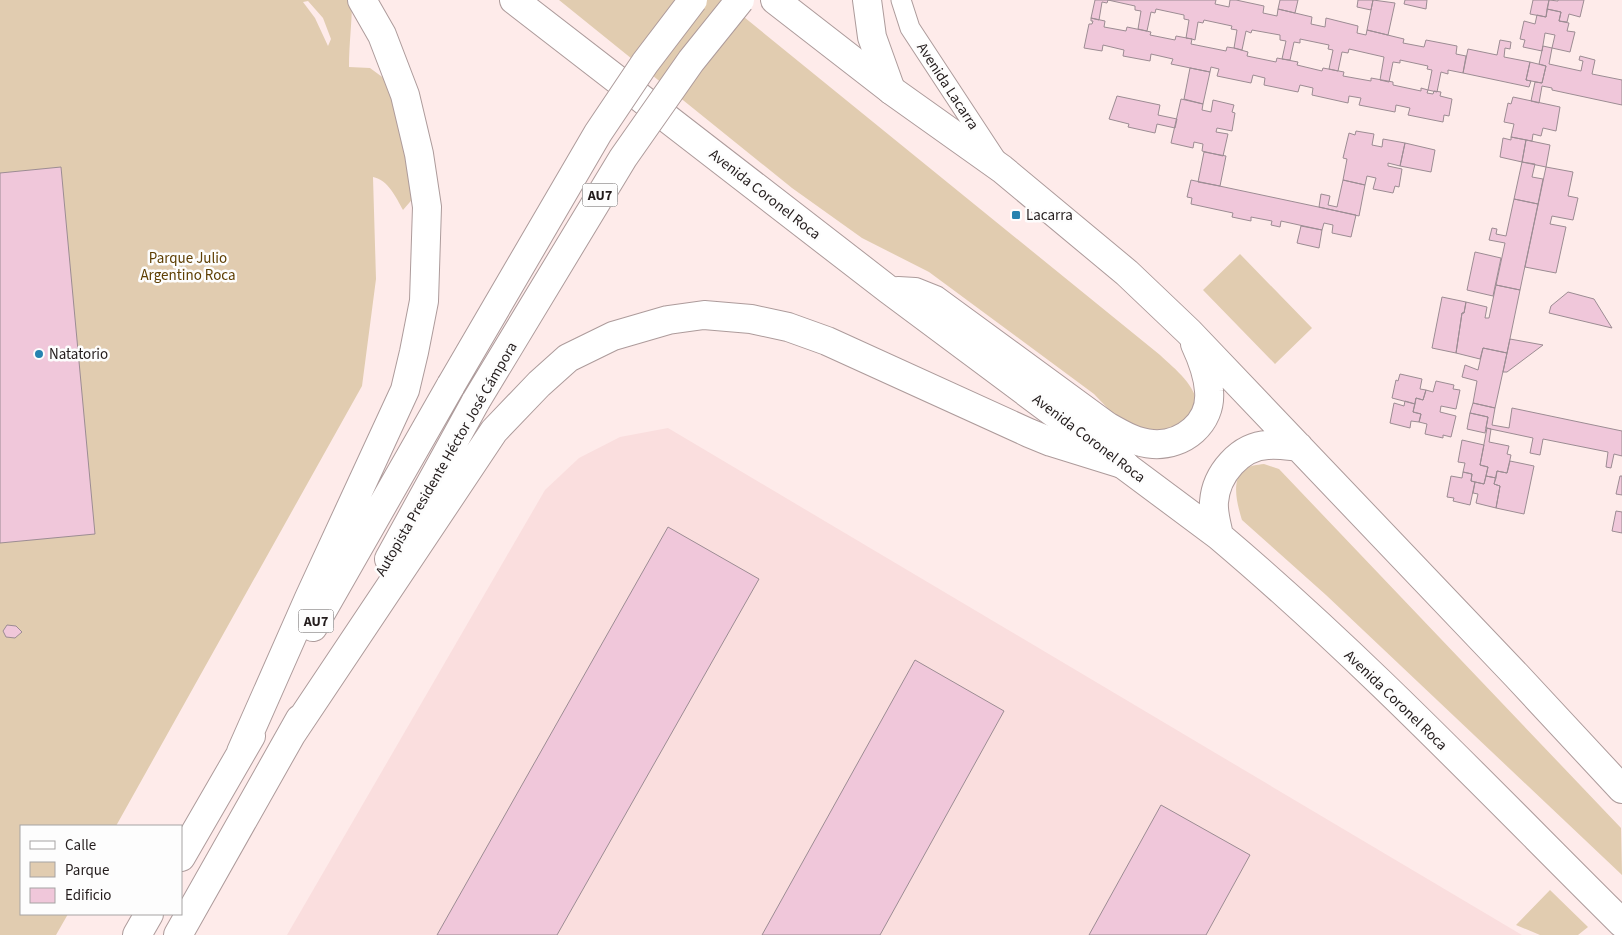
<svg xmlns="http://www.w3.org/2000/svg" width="1622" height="935" font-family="'Source Sans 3',sans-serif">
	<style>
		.built { fill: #fadede }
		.green { fill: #e1ccb0; fill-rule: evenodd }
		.building { fill: #f0c7da; stroke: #9c8c93 }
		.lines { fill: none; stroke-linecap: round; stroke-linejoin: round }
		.minor-casing { stroke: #ad9b9b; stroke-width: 21 }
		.secondary-casing { stroke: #ad9b9b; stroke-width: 30 }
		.motorway-casing { stroke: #ad9b9b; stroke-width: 30 }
		.minor { stroke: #fff; stroke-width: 19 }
		.secondary { stroke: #fff; stroke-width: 28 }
		.motorway { stroke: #fff; stroke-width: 28 }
		.motorway-bridge-casing { stroke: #ad9b9b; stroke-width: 30; stroke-linecap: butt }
		.motorway-bridge { stroke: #fff; stroke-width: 28 }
		.poi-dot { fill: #2683b0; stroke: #fdfdfd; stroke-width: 2 }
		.labels { text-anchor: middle; stroke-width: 5; stroke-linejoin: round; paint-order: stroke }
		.shield { fill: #fdfdfd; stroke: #646060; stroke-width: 1 }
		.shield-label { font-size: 14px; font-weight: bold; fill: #231c1c }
		.street-label { font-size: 15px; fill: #231c1c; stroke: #fdfdfd }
		.poi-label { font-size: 15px; fill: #231c1c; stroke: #fdfdfd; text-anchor: start }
		.park-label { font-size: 15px; fill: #5e3e02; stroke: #fdfdfd }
	</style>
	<rect width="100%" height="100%" fill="#feebea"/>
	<path class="built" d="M668,428L1522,935H287L545,490L579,458L620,437Z"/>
	<path class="green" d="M0,0H352C352,23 349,44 349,67L370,68L389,82L399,115L405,156L416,195L403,210C396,197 388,180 373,177L376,279L362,386L116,826H21V914H68L56,935H0ZM308,1L323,18L331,39L328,46L315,18L303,2Z
		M559,0H723L1160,355C1176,370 1200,388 1197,412C1197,418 1191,424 1189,430L1138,440L1094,394L929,272L862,238L792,188Z
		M1240,254L1312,328L1275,364L1203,290Z
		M1264,464L1279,469L1621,828L1622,875L1326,595L1242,520C1238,507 1230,480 1244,470C1250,465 1257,465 1264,464Z
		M1550,890L1588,927L1578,935H1540L1516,925Z"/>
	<path class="building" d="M1095,0H1216L1215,4L1229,7L1230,0H1236L1264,6L1263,13L1277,16L1278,9L1312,17L1311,24L1325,27L1326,18L1358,26L1357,33L1366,35L1367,30L1404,39L1403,43L1424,47L1426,40L1457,46L1456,54L1466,56L1463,73L1448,70V74L1441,72L1437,92L1428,90L1432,70L1427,69L1428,66L1400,60V63L1393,62L1389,82L1380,80L1384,57L1349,49L1348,53L1342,52L1338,71L1329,69L1333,50L1328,49L1329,45L1300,39V43L1294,42L1290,60L1282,59L1286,41L1280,40V35L1252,30L1251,33L1246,31L1242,50L1234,48L1237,30L1231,29L1232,26L1204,20L1203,23L1198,22L1195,40L1192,39L1186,38L1189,20L1184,19V15L1156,9L1155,13L1151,12L1147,31L1138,29L1141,11L1135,10V6L1108,0L1107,3L1102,2L1099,20L1091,18Z
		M1280,0H1298L1295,13L1278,9Z
		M1358,0H1373L1371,10L1357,7Z
		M1373,0L1395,3L1388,35L1367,30Z
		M1405,0H1427L1426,9L1404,4Z
		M1533,0H1549L1546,17L1530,14Z
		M1549,0L1558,1V0H1584L1580,17L1569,14L1567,22L1559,21L1561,12L1547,9Z
		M1547,9L1561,12L1559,21L1569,23L1567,31L1575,32L1570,52L1552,48L1555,35L1545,33L1542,51L1523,47L1525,40L1520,39L1524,21L1535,24L1537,15L1546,17Z
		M1091,18L1105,21L1104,27L1126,31L1127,27L1151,32L1150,35L1175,40L1176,36L1192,39L1191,44L1226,51L1227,47L1234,48L1248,52L1247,56L1276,62L1277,58L1298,62L1297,65L1322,71L1323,68L1344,72L1343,76L1371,81V78L1393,82V85L1421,91V88L1428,90L1427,93L1433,94L1434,91L1441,92L1440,96L1452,99L1449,116L1444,115L1443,122L1408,115L1410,108L1396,105L1395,112L1359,105L1361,98L1349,96L1348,103L1312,95L1313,88L1300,85L1298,92L1264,85L1265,78L1253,75L1251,83L1217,76L1219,69L1211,67L1210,72L1171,64L1173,59L1151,54L1150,61L1123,56L1124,50L1103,45L1102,51L1084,48L1089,24H1092L1093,21H1091Z
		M1500,40L1511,42L1510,49L1505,48L1504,57L1530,62L1526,80L1531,81L1529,87L1463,73L1468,49L1497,55Z
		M1543,46L1552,48L1549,64L1581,71L1583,61L1579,60L1580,56L1595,60L1592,74L1622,80V105L1552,90V88L1542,86L1539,103L1531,101L1535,82L1542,83L1546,66L1539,64Z
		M1530,62L1546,66L1542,83L1526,80Z
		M1190,68L1210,72L1203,104L1184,99Z
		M1117,96L1160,105L1158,115L1177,119L1175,128L1157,124L1155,133L1128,127L1129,124L1109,119Z
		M1513,97L1560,107L1556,131L1543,128L1541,136L1533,134L1532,141L1511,137L1514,124L1504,122L1508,103L1511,104Z
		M1181,99L1203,104L1202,110L1211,112L1213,100L1234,105L1232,112L1235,113L1232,131L1217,128L1216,132L1228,134L1223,156L1202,151L1203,144L1194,142L1193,148L1171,143Z
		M1356,131L1374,134L1372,145L1382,147L1383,139L1405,143L1400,166L1388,163V166L1402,169L1399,187L1395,186L1393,193L1373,189L1376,178L1367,176L1365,185L1343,180L1347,159L1343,158L1349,133L1355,135Z
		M1511,137L1526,140L1522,162L1500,157L1503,138L1511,140Z
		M1526,140L1550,145L1546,167L1522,162Z
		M1405,143L1435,150L1431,172L1400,166Z
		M1204,152L1226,156L1220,186L1198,182Z
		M1522,162L1535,164L1532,177L1543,179L1538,204L1514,199Z
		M61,167L95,534L0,543V173Z
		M1546,167L1573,172L1568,196L1578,198L1573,220L1552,216L1550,224L1566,227L1556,273L1525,267Z
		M1191,180L1356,215L1351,237L1332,233L1333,225L1324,223L1322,230L1281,221L1280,227L1271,225L1272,221L1251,217V221L1232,217L1233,213L1191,204L1192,198L1187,197Z
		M1343,180L1365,185L1359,216L1319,207L1321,194L1330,196L1328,205L1337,207Z
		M1514,199L1538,204L1520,290L1496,285L1505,243L1489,240L1492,228L1497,229L1496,234L1506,236Z
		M1301,226L1322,230L1319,248L1297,243Z
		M1475,252L1501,258L1493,296L1467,290Z
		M1496,285L1520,290L1507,353L1483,348L1480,359L1456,353L1462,313H1464L1466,302L1487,307L1485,318H1489Z
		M1568,292L1594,299L1612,328L1549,313L1551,306Z
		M1442,297L1466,302L1464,313H1462L1456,353L1432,348Z
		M1510,339L1543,345L1507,372H1503Z
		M1483,348L1507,353L1495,408L1473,403L1477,381L1462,377L1465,365L1478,370Z
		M1400,374L1422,379L1420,389L1426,390L1423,400L1416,398L1415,404L1392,398L1396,380L1398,381Z
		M1436,381L1454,385L1453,389L1460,390L1456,409L1441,406L1440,412L1456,416L1451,437L1443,435V438L1425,434L1427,424L1419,422L1421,414L1413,412L1416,398L1423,400L1426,390L1433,392Z
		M1405,401L1415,404L1413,412L1421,414L1419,422L1411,421L1410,428L1390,423L1394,403L1404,406Z
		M1473,403L1495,408L1492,425L1509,428L1512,408L1622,431V456L1614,454L1611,468L1606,467L1608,452L1543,439L1540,455L1530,453L1533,438L1486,428L1488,417L1470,413Z
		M1470,413L1488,417L1485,433L1467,429Z
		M1487,428L1491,429L1489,442L1509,446L1507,454L1511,455L1507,473L1497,471L1496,478L1486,476L1488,467L1480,465Z
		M1462,440L1484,445L1480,465L1488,467L1484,484L1471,481L1472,474L1463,472L1465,463L1458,462Z
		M1510,461L1534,466L1524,514L1496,508L1500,486L1494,484L1497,471L1507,473Z
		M1463,472L1472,474L1471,481L1475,482L1470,505L1453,501L1454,498L1447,497L1451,476L1462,478Z
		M1486,476L1496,478L1494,484L1500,486L1496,508L1476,503L1478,494L1473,493L1475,482L1484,484Z
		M1620,476H1622V495L1616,494Z
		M1616,511L1622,512V533L1612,531Z
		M668,527L759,579L557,935H437Z
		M7,625L16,626L22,632L15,638L6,637L3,631Z
		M915,660L1004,711L880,935H762Z
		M1161,805L1250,855L1206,935H1089Z"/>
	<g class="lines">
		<g class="minor-casing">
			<path id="minor" d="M901,0L910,28L996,159"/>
		</g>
		<g class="secondary-casing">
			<path id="secondary" d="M514,0L889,290L1219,536C1361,656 1490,792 1622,923
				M775,0L891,90L1002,169L1127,273L1189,332L1516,675L1622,789
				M898,291L915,292L935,300L1107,426C1121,434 1136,443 1153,444C1183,446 1212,423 1209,391C1208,375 1202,359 1195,344
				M1219,536C1217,525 1213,513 1214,502C1216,474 1240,446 1268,445C1278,444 1289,446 1299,447"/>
		</g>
		<g class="motorway-casing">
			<path id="motorway" d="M867,0L872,37L891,90
				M389,559L476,401
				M313,627L451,385
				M291,735L494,431L539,384L568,358L613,336L668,320L704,315L751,319L788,327L827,341L1029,433L1051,442L1125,465
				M241,752L309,598L405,390L414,352L424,301L427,207L419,154L405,95L382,35L362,0
				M181,857L251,736
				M137,935L149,914
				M178,935L300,719"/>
		</g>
		<use href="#minor" class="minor"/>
		<use href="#secondary" class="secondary"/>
		<use href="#motorway" class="motorway"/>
		<g class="motorway-bridge-casing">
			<path id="motorway-bridge" d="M451,385L598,133L645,63L693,0
				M476,401L623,158L691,61L740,0"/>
		</g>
		<use href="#motorway-bridge" class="motorway-bridge"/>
	</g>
	<g class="poi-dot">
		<rect x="1011" y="210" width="10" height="10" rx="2.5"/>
		<circle cx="39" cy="354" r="5"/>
	</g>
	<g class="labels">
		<g class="shield">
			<rect x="582.5" y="183.5" width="35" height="23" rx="4"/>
			<rect x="298.5" y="609.5" width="35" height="23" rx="4"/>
		</g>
		<g class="shield-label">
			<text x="600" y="200">AU7</text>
			<text x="316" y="626">AU7</text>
		</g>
		<g class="street-label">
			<text transform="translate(948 86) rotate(57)" y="5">Avenida Lacarra</text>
			<text transform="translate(765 194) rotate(38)" y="5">Avenida Coronel Roca</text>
			<text transform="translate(1089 438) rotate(37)" y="5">Avenida Coronel Roca</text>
			<text transform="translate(446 459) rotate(-60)" y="5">Autopista Presidente Héctor José Cámpora</text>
			<text transform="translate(1396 700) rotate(44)" y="5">Avenida Coronel Roca</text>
		</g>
		<g class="poi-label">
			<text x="1026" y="220">Lacarra</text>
			<text x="49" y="359">Natatorio</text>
		</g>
		<g class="park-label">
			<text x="188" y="263">Parque Julio<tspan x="188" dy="17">Argentino Roca</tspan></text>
		</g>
	</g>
	<rect x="20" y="825" width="162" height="90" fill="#fdfdfd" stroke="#a6a3a3"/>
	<rect x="30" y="841" width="25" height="8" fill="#ffffff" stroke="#a6a3a3"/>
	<text x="65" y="850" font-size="15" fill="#231c1c">Calle</text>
	<rect x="30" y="862" width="25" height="15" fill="#e1ccb0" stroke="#a6a3a3"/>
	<text x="65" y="875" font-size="15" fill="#231c1c">Parque</text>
	<rect x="30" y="888" width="25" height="15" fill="#f0c7da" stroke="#a6a3a3"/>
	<text x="65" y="900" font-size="15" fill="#231c1c">Edificio</text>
</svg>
